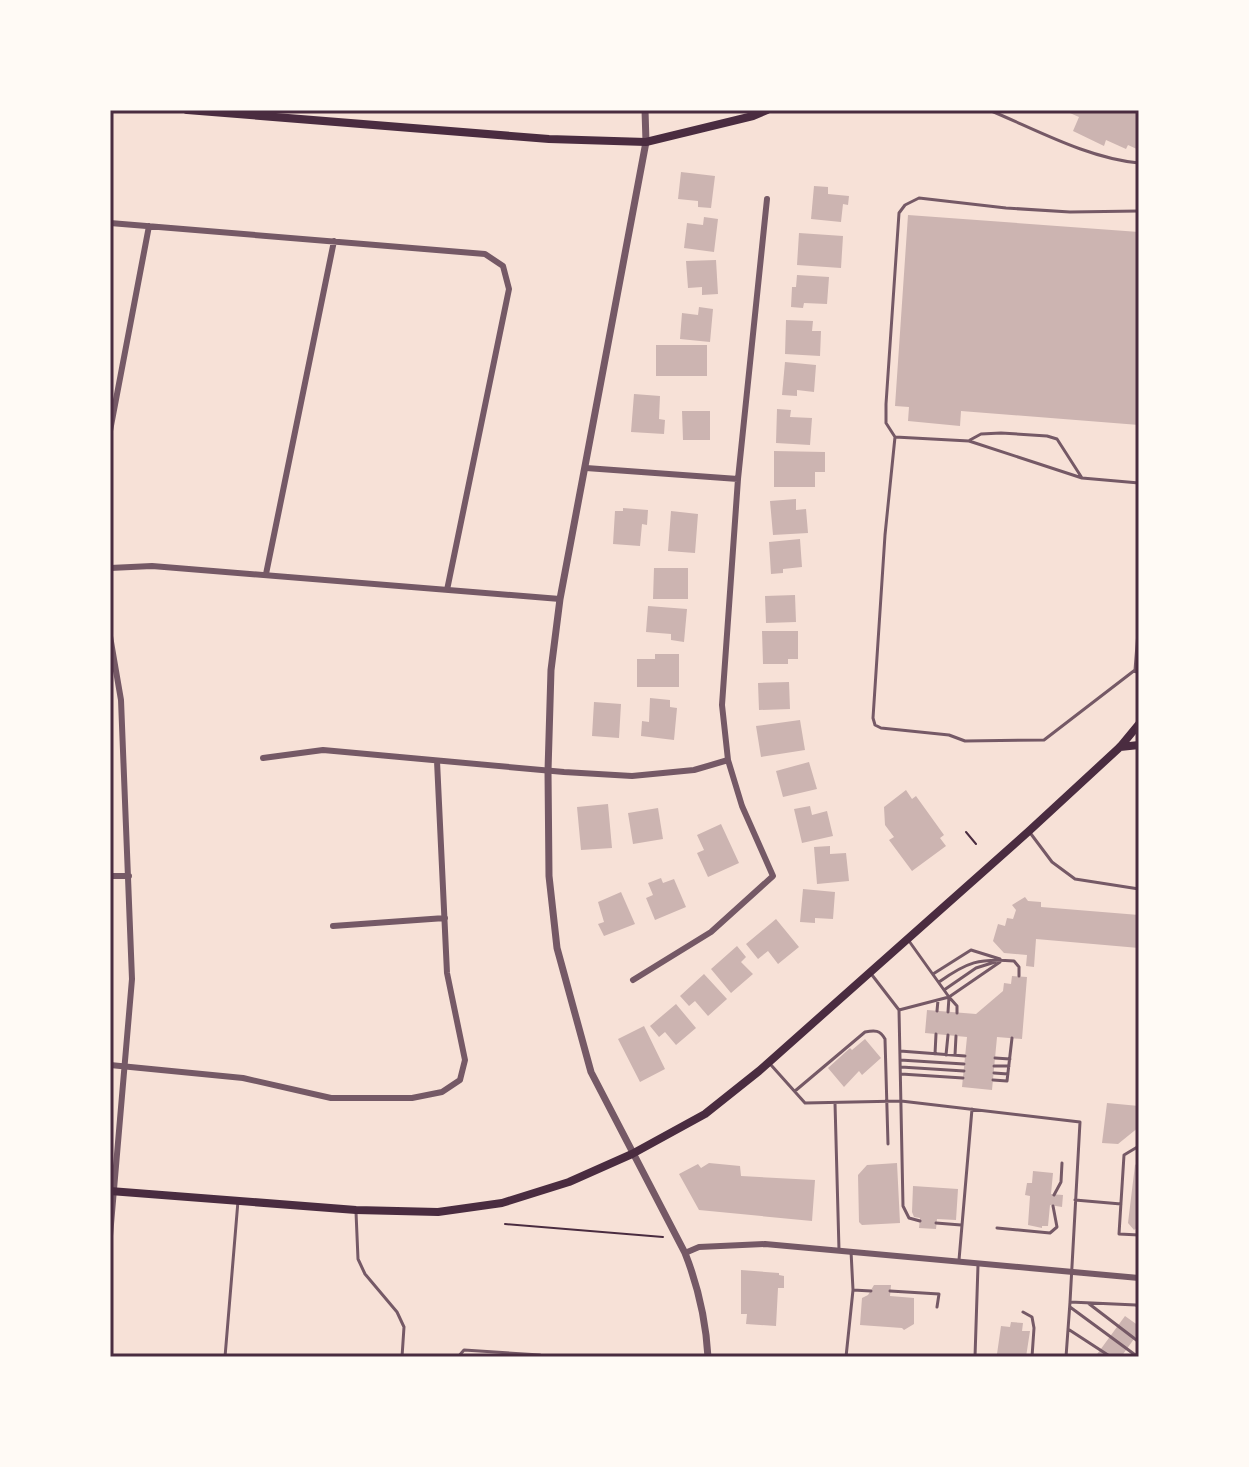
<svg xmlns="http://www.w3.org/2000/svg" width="1249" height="1467" font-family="'Zilla Slab',serif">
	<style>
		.building { fill: #ccb4b1 }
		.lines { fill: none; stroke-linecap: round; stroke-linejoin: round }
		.path { stroke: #4a2c40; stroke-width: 2 }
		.service { stroke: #755966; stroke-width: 3 }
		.minor { stroke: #755966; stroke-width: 6 }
		.tertiary { stroke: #755966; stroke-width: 7 }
		.secondary { stroke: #4a2c40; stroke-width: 8 }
		.neatline { fill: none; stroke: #4a2c40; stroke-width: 3 }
	</style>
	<rect width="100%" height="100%" fill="#f7e1d7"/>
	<path class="building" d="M1063,110H1139V150L1128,145L1126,149L1106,140L1104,146L1073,131L1079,117Z
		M681,172L715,176L711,208L698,207V201L678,199Z
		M814,186L828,187V194L849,196L848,205L843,204L841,222L811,219Z
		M908,215L1139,232V425L961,411L960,426L908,421L909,407L895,406Z
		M704,217L718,219L714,252L684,248L687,223L703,225Z
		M799,233L843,236L841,268L797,265Z
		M716,260L718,294L702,295V287L688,288L686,261Z
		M797,275L829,277L827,304L804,303L803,308L791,307L792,287H796Z
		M699,307L713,309L710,342L680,339L682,313L698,315Z
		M786,320L813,321L812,331H821L820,356L785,354Z
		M656,345H707V376H656Z
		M785,362L816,365L814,392L797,390V396L782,395Z
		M634,394L660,396L659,419L665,420L664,434L631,432Z
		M777,409L791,410L790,417L812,418L810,445L776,443Z
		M682,411H710V440H683Z
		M774,451L825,452V472H815V487H774Z
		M796,499V510L806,509L808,533L773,535L770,501Z
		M623,508L648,510L647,525L642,524L640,546L613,544L615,511H623Z
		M671,511L698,514L695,553L668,551Z
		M800,539L802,567L783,569V573L771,574L769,542Z
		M654,568H688V599H653Z
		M795,595L796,622L766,623L765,596Z
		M648,606L687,609L684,642L671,640V634L646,632Z
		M762,631H798V659H788V664H763Z
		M655,654H679V687H637V659H655Z
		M789,682L790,709L759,710L758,683Z
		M650,698L670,700V707L677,708L674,740L641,736L642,721L649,722Z
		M594,702L621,704L619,738L592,736Z
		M800,720L805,750L761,757L756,726Z
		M809,762L817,789L783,797L776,771Z
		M906,790L912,799L916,796L944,835L940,838L946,846L912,871L889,840L894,837L885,825L884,807Z
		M608,804L612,848L581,850L577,807Z
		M810,806L812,815L827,811L833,836L802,843L794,809Z
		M658,808L663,839L633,844L628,813Z
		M721,824L739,863L708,877L697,853L704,850L697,835Z
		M830,846V854L846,853L849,881L817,884L814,847Z
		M661,878L663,883L674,879L686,907L655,920L646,898L653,895L648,883Z
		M803,889L835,892L833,919L815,918V923L800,922Z
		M621,892L635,924L604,936L598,924L604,922L598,902Z
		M1025,897L1028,901L1041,902V907L1139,915V948L1036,939L1034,967L1026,966L1027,955L1004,953L993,941L998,924L1005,926L1007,918L1013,919L1016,910L1012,905Z
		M776,919L799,947L778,964L768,951L758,959L746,944Z
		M737,946L746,957L741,962L753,974L731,993L711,969Z
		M704,974L727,999L708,1016L695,1001L689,1006L680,996Z
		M1012,976L1027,977L1022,1039L997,1037L992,1090L962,1087L967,1037L925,1033L927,1010L976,1014L1003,991L1004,983L1011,984Z
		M676,1004L696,1028L676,1045L665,1032L659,1037L650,1026Z
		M644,1026L665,1069L640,1082L618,1039Z
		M865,1039L881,1058L862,1075L859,1071L844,1087L828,1068L850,1048L852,1050Z
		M1107,1103L1139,1106V1127L1118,1144L1102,1143Z
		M1139,1162V1226L1134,1230L1128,1223L1135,1165Z
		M709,1163L740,1166L741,1176L815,1180L812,1221L699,1210L679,1174L698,1164L701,1168Z
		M897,1163L900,1223L862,1225L859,1222L858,1175L867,1165Z
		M1033,1171L1053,1173L1051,1194L1063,1195L1062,1207L1050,1205L1048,1226H1042V1228L1028,1225L1030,1196L1025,1195L1027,1183H1032Z
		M913,1186L958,1189L956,1220L937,1219L936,1229L919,1228L920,1218L914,1217L912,1212Z
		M741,1270L779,1273V1275L784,1276V1288H778L776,1326L746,1324L747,1314H741Z
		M874,1285H891L890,1296L914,1298V1324L904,1330L902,1328L860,1325L862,1298L868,1295Z
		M1125,1316L1139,1326V1332L1121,1357H1095Z
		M1011,1322L1023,1323L1022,1331H1030L1026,1357H1002V1354H997L1001,1326L1010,1327Z"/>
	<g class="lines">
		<path class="path" d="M966,832L976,844
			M505,1224L663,1237"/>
		<path class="service" d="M989,110C1037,130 1087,158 1139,163
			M1139,211L1070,212L1006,208L919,198L905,205L899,213L886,404V423L895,437L885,535L873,718L875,725L881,728L949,735L965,741L1044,740L1135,670L1139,675
			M895,437L969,441L1082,478L1139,483
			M970,440L981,434L1001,433L1047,436L1057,439L1082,478
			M1139,619L1135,670L1139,668
			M1031,834L1052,862L1075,879L1139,889
			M933,974L971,950L1000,959
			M872,975L899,1010L903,1206L909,1218L920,1221
			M939,982C967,962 979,958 1014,961L1019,967V976
			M944,990L976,968L995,962
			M949,997L957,1006V1013
			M899,1010L949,997L909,941
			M937,1011L938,1000
			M948,1012L949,997L1000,962
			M900,1051L965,1056
			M935,1054L936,1034
			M946,1055L948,1035
			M955,1055L956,1036
			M995,1058L1010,1059
			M900,1060L964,1064
			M771,1065L805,1103L901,1101L1080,1122L1070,1302
			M994,1066H1009
			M901,1067L964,1071
			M994,1073L1008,1074
			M901,1074L963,1078
			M993,1080L1007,1081L1012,1038
			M795,1091L865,1032C875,1030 880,1030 885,1039L888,1144
			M835,1103L839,1250
			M1139,1146L1124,1155L1119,1234L1139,1235
			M1054,1195L1061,1182L1062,1163
			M1075,1200L1121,1204
			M356,1212L358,1259L365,1274L397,1312L404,1327L402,1357
			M936,1223L961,1225
			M997,1228L1050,1233L1057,1227L1053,1206
			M959,1260L972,1109
			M853,1290L871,1291
			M890,1291L939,1294L937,1307
			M1088,1303L1139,1342
			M1070,1307L1138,1357
			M1023,1312L1032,1317L1034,1328L1032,1357
			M1068,1329L1111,1357
			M225,1357L238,1201
			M458,1357L464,1350L540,1355L541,1357
			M846,1357L853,1290L851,1251
			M975,1357L978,1265
			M1066,1357L1070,1302L1136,1305L1139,1308"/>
		<path class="minor" d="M110,223L485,254L503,266L509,289L447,590
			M110,431L149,226
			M586,468L738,479
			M110,568L152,566L560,599
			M266,574L334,241
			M110,636L121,700L132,979L110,1236
			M263,758L323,750L564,772L632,776L694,770L728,760
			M110,876H129
			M333,926L445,918
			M633,980L711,932L773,876L742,806L728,760L722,705L738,479L767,199
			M110,1065L243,1078L331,1098H412L442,1092L460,1080L465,1060L447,973L437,761
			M685,1253L699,1247L765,1244L1139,1278"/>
		<path class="tertiary" d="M645,110L646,142L560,599L551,670L548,771L549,876L557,948L591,1072L685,1253C698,1286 706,1322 708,1357"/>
		<path class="secondary" d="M187,110L549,139L646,142L753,116L767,110
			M1120,747L1139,745
			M110,1191L356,1210L438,1212L502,1203L569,1182L632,1154L705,1114L759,1071L1029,831L1120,747L1139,724"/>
	</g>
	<rect width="1249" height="1467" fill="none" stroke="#fffaf5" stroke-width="224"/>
	<rect x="112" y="112" width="1025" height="1243" class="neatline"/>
</svg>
